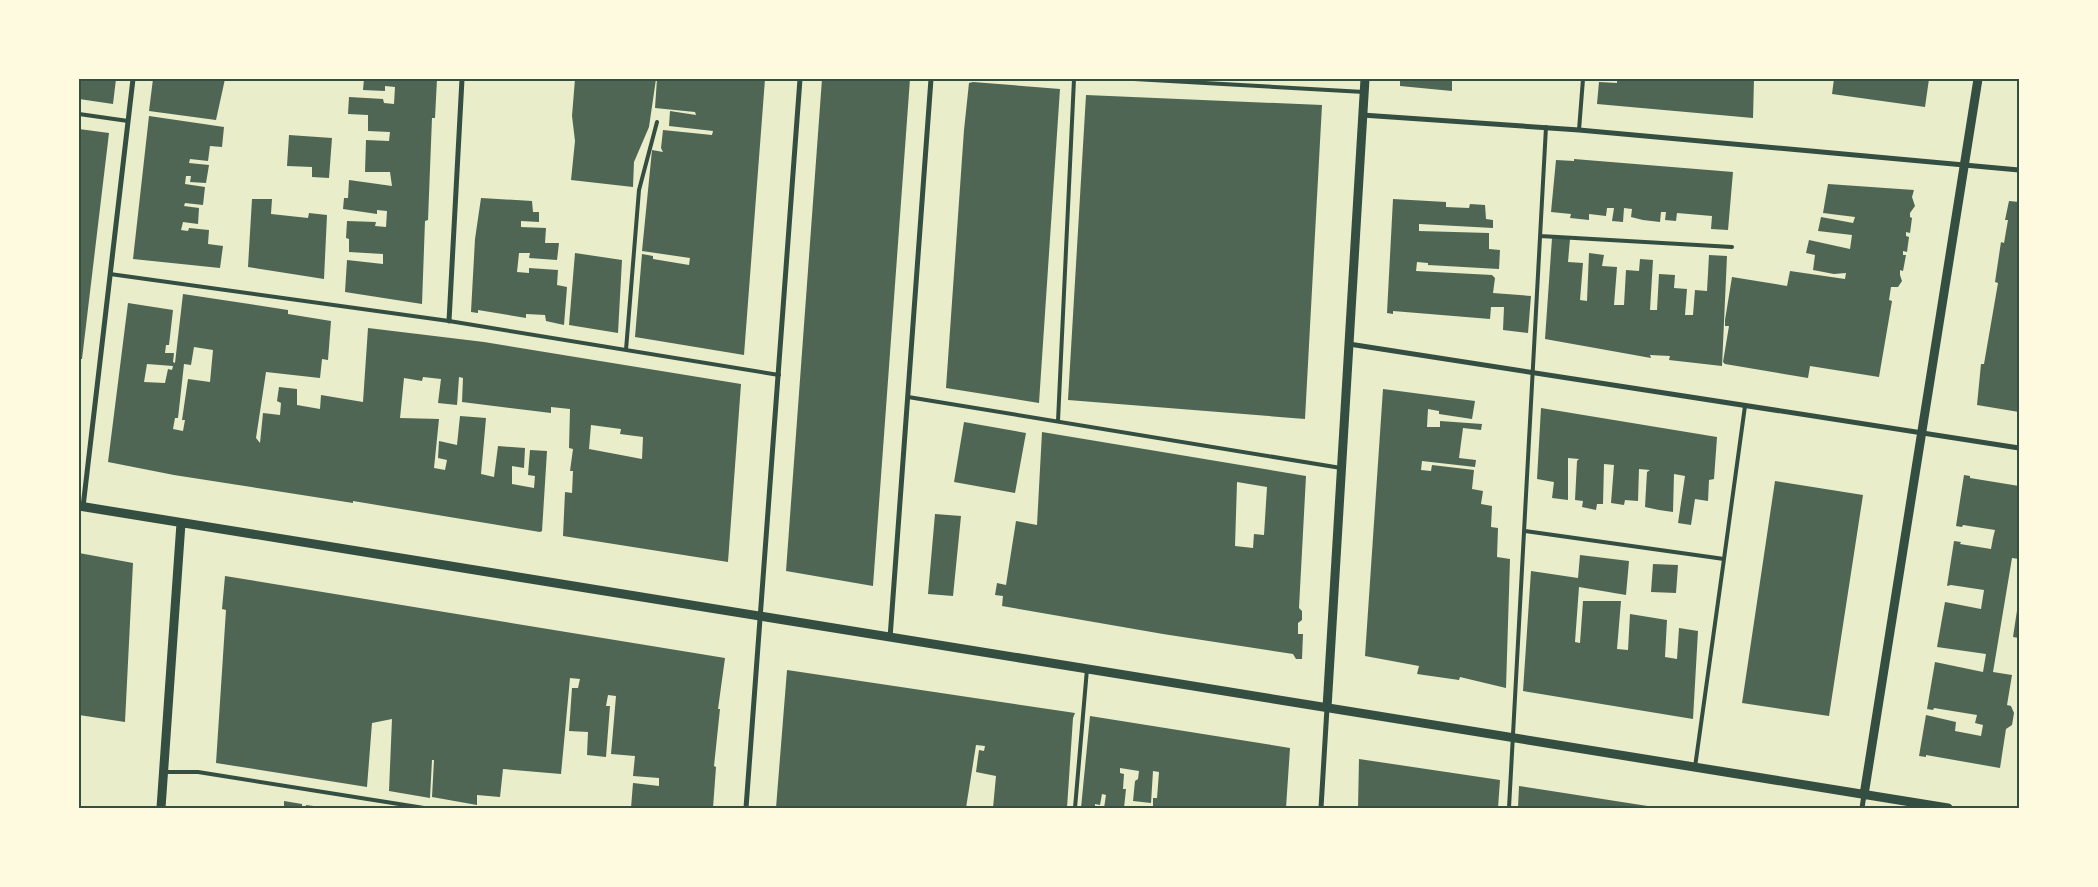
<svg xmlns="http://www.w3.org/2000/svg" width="2098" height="887" font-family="'Roboto Condensed',sans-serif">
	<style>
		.building { fill: #4f6655; fill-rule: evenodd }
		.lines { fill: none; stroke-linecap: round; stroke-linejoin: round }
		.service { stroke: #344e41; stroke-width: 4 }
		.minor { stroke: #344e41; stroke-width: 5 }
		.tertiary { stroke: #344e41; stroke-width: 9 }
		.neatline { fill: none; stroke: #344e41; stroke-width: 2 }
	</style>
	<rect width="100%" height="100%" fill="#e9edc9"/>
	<path class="building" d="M79,79H116L113,104L79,99Z
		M153,79H225L216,120L149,111Z
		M364,79H437L435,118H432L428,220L425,221L422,304L345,292L347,260L383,264V254L349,252V239L346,238L347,221L376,222L375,226L386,227L387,211L377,210V214L343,209L344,198H348L349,180L392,186L390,172H365L366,140L389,141L390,132L368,131V115L348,114L349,97L383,99L384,103L394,104L395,87L385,86V91L363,90Z
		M575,79H656L649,127L634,162L633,187L571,180L575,141L572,116Z
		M657,79H765L744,355L635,337L642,254L653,256V259L689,265L690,258L642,251L652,150L663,152L661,148L663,130L712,135L713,131L669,126L670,111L696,115L695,112L655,108Z
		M822,79H910L873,586L786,571Z
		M1400,79H1452V91L1400,86Z
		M1617,79H1754L1753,118L1597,104L1599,82L1617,83Z
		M1834,79H1929L1925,107L1832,94Z
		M973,82L1060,89L1039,403L946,388L964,130L969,83Z
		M1086,95L1322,105L1305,419L1068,400Z
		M149,116L224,127L222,147L210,146L208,161L190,159L189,163L209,165L206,183L190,182L191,176H186L185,184L205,187L203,205L185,203L184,206L199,208L198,224L183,222L181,230L188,231L189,228L209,230L208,244L223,246L220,268L133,259Z
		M79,129L109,133L82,359H79Z
		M289,135L332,138L329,178L312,177V167L287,166Z
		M1574,159L1733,172L1728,230L1711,229L1712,216L1677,213L1676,221L1665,220L1666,212H1661L1660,222L1643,220L1631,217L1632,209L1624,208L1623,222L1612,221L1614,208H1607L1606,216L1589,214V220L1570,218L1571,214L1551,212L1556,160L1574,161Z
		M1828,184L1914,190L1912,197L1915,206L1910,213V217L1912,218L1910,233L1906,232V236L1909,237L1907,252L1903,251V255H1906L1903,271L1900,270V275L1902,281L1898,287H1891L1889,300L1892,301L1879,377L1810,366L1808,378L1725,364L1723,362L1729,326H1725V320L1732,277L1787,286L1790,271L1845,279L1846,273L1834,274L1813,270L1815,255L1806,253L1809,240L1850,249L1852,235L1818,231L1821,217L1853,223L1855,217L1823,213Z
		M481,198L532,201L533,212H539V222L521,221V227L546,228L545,243H559L557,260L529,258L530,253H519L517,272L529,273V268L558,270L557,285L567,287L564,325L546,321L545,315L526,314V318L478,310V313L471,312L475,239Z
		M252,199H272L271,214L308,218L309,213L327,215L324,279L248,267Z
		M1393,199L1446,202V207L1469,208L1470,204L1485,205L1486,219L1493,220V228L1419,224V231L1489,233V249L1500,250L1499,269L1428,265V263L1417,262L1416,271L1492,275L1495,278L1493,293L1531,296L1528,333L1503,330L1504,307H1491L1490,319L1393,311V314L1387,313Z
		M2009,201L2019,202V412L1977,405L1981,364H1984L1998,283L1995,282L2001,242L2004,243L2008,220H2005Z
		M1552,238L1570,239L1568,262L1583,263L1580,300L1587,301L1589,253L1604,255L1602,266L1617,267L1614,305H1624L1626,270L1639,271L1640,259L1653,260L1650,310H1657L1659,274L1675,275L1674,288L1687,289L1685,315H1693L1695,290L1707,291L1709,255L1727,256L1722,366L1669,360L1670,356L1650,355L1651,358L1545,339Z
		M575,253L622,260L618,333L569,325Z
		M183,294L288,310V314L331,321L328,360L322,359L320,378L266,372L256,438L260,443L263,413L280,415L281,403L277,401L279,387L297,389V405L320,409L321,395L363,402L368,328L484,342L741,384L728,562L563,536L565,492L572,493L573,471H570L573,449L569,448L570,409L551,407V413L462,402L463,378L459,377L457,405L438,403L441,379L423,377L422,381L404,378L400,418L439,419L434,468L445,470L447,460L438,458L439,441L457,445L460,416L486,418L481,474L494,477L498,446L525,448L524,468L512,466V484L534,488L535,476L528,475L530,450L547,451L542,531L540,532L353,501V503L174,475L108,462L128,303L173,310L169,345H166L165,353H174L173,362L175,363ZM194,347L213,350L210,382L188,379L182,420H185L183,431L173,429L175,418H178L184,364L191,365ZM147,364L173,366L172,370L168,369L165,383L144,382ZM591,425L621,429L620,434L643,437L642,459L589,449Z
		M1383,389L1475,401L1472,419L1439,414V411L1428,409L1427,427H1440V421L1482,424L1481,430L1463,428L1459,458L1476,460L1475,467L1422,461L1421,470L1431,471L1432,465L1474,470L1472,489L1483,491L1481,504L1492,506L1491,527L1498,528L1497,557L1510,559L1506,688L1460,677L1459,680L1417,674L1419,666L1365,656Z
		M1541,408L1717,437L1714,479L1709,480L1708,501L1695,499L1691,525L1678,523L1685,476L1674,474L1673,512L1659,510L1645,507L1647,472L1650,470L1639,469L1638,501L1625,500L1624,505L1611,503L1614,465L1604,464L1603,504H1597L1596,510L1582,507L1583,501L1575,500L1577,461L1579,459L1568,458V500L1552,498L1554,482L1537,479Z
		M964,422L1026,433L1015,493L954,482Z
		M1042,432L1306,476L1299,608L1302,611V620L1298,623V634H1303L1302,659H1296L1293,654L1163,634L1002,606L1003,596L995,595L997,583L1006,585L1016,521L1037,525ZM1237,482L1267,487L1264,535L1254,534L1253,548L1235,546Z
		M1964,475L1970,476V478L2019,486V559L2012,558L1993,672L2012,675L2007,705L2011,706L2014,713L2012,725L2006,729L2000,768L1926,755V757L1919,756L1926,715L1956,722L1955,731L1981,736L1983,725L1975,723L1977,715L1934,708L1933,710L1927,709L1935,662L1983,672L1986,654L1937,647L1945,602L1981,609L1984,590L1951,585L1947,586L1954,541L1961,542L1960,544L1991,549L1993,538L1995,530L1963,525L1962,527L1956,526Z
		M1775,481L1863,495L1829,716L1742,703Z
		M935,514L961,516L953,596L928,594Z
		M79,553L133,563L125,722L79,715Z
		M1580,555L1629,561L1626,595L1579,587L1575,642L1580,643L1583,601H1621L1617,649L1628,650L1630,614L1667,620L1665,657L1677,659L1679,628L1698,631L1693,719L1523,691L1531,571L1578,578Z
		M1653,564L1678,565L1676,593L1651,592Z
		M225,576L725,658L718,709H720L714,766L716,767L713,808H631L633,783L659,786V778L633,776L635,756L611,754L616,696L608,695L606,706H610L606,757L587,755L588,732L569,731L572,688H578L580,679L570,678L561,774L503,769L500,797L477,795V805L432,797L434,760H432L430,798L389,791L392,719L372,723L367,787L216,763L226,610L222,609Z
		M2018,604H2019V638L2013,637Z
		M787,670L1075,713L1073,718L1067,808H993L996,776L976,772L979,750L984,751L985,746L976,745L966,808H776Z
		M1090,716L1290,748L1286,808H1153V798H1157L1159,772L1153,771L1151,803L1133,801L1135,781L1138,779L1139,771L1120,768V773L1124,774L1123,789H1126L1124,808H1104L1106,795L1102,794L1100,805L1095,804V808H1081Z
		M1359,759L1500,780L1498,808H1358Z
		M1519,786L1654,807V808H1518Z
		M284,801L302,804V808H284Z
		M306,805L321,807V808H306Z"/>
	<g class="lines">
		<path class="service" d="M1134,79L1364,92
			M79,114L128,121
			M1579,130L1583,79
			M1540,236L1732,247
			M110,274L449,321L779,375
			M626,350L639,190L657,122
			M908,397L1341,468
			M1058,421L1074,79
			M1525,531L1724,559L1745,406
			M1695,767L1724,559
			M163,772H198L424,808
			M1075,808L1087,669
			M1509,808L1546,127"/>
		<path class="minor" d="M1362,115L1579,130L2019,170
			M449,321L462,79
			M1349,344L2019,448
			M83,507L133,79
			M890,638L931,79
			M746,808L800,79
			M1321,808L1327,708
			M1862,808L1864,795"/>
		<path class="tertiary" d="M79,506L1948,808
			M1327,708L1365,79
			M1864,795L1978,79
			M161,808L181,523"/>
	</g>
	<rect width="2098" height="887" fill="none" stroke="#fefae0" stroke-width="160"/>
	<rect x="80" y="80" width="1938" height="727" class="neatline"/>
</svg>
